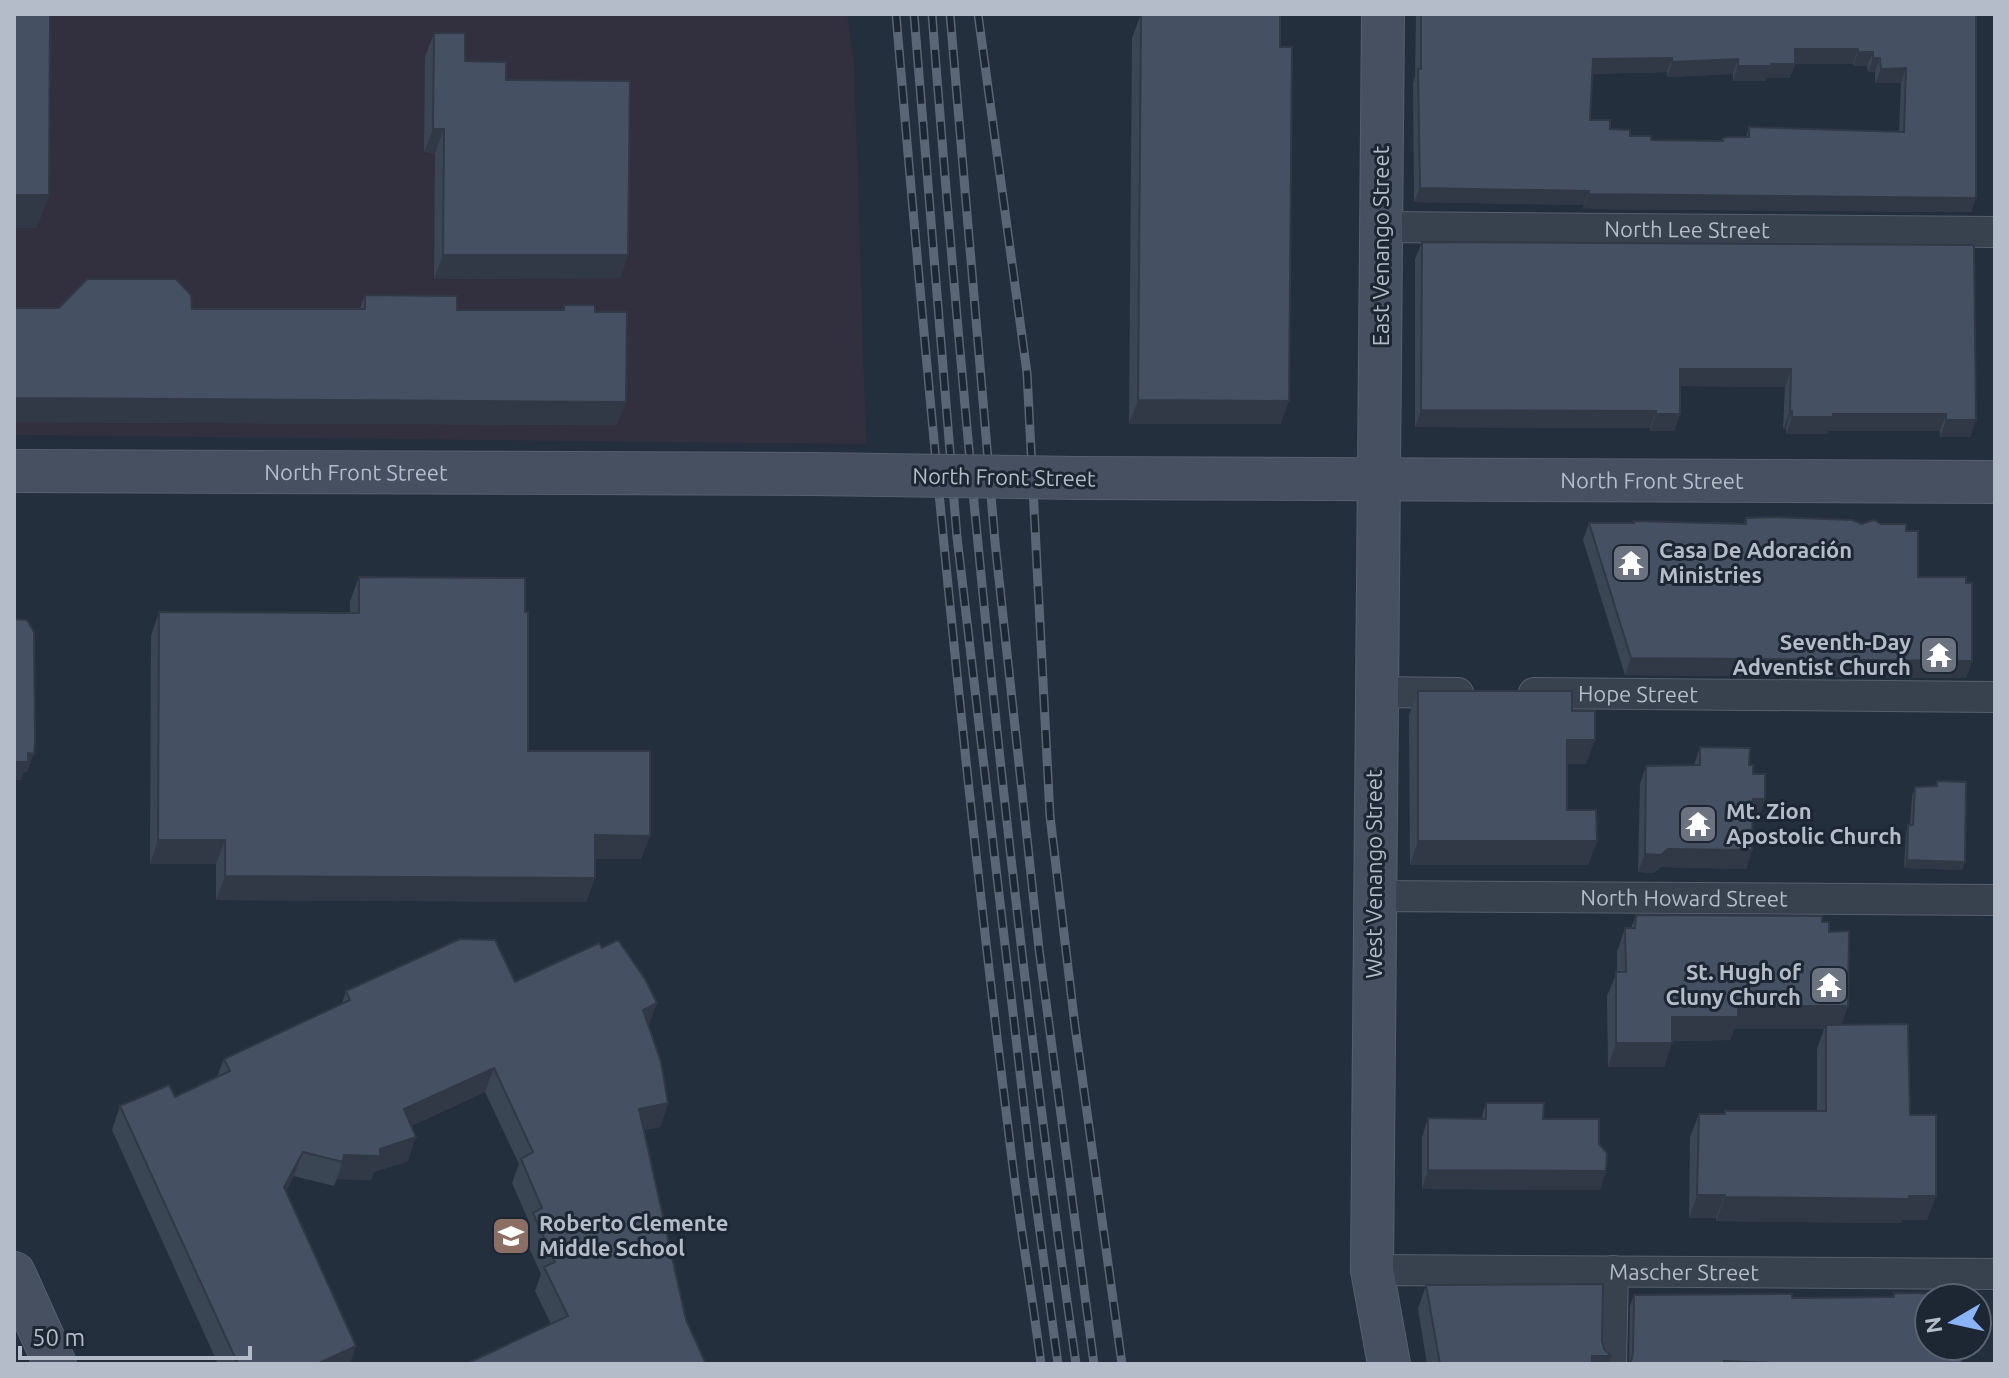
<svg xmlns="http://www.w3.org/2000/svg" width="2009" height="1378" font-family="Ubuntu,sans-serif">
	<style>
		.medical { fill: #32303f }
		.lines { fill: none; stroke-linecap: round; stroke-linejoin: round }
		.street-casing { stroke: #565f6c; stroke-width: 32 }
		.secondary-casing { stroke: #565f6c; stroke-width: 44 }
		.street { stroke: #38414e; stroke-width: 30 }
		.secondary { stroke: #465061; stroke-width: 42 }
		.rail-casing { stroke: #5a6575; stroke-width: 9 }
		.rail { stroke: #1d2633; stroke-width: 6; stroke-dasharray: 18; stroke-linecap: butt }
		.secondary-bridge-casing { stroke: #565f6c; stroke-width: 44; stroke-linecap: butt }
		.secondary-bridge { stroke: #465061; stroke-width: 42 }
		.wall { fill: #3b4654; fill-rule: evenodd }
		.shaded-wall { fill: #303945 }
		.building { fill: #455162; stroke: #303945; stroke-width: 2; fill-rule: evenodd }
		.labels { text-anchor: middle; stroke-width: 6; stroke-linejoin: round; paint-order: stroke }
		.street-label { font-size: 22px; fill: #b4bcc9; stroke: #1d2633 }
		.poi-label { font-size: 22px; font-weight: bold; fill: #b4bcc9; stroke: #1d2633; text-anchor: start }
	</style>
	<rect width="100%" height="100%" fill="#242f3e"/>
	<path class="medical" d="M14,14H847L854,65L866,444L14,435Z"/>
	<g class="lines">
		<g class="street-casing">
			<g id="street">
				<path id="s1" d="M1381,227L1995,232"/>
				<path d="M1376,692L1458,693"/>
				<path id="s2" d="M1534,693L1995,697"/>
				<path id="s3" d="M1374,896L1995,900"/>
				<path id="s4" d="M1372,1270L1995,1274"/>
				<path d="M1611,1364L1613,1271"/>
			</g>
		</g>
		<g class="secondary-casing">
			<g id="secondary">
				<path d="M1383,14L1372,1270L1389,1364"/>
				<path id="s5" d="M14,471L813,474"/>
				<path id="s6" d="M1076,478L1995,482"/>
				<path d="M14,1273L55,1364"/>
			</g>
		</g>
		<use href="#street" class="street"/>
		<use href="#secondary" class="secondary"/>
		<g class="rail-casing">
			<path id="rail" d="M896,14C929,402 965,789 1014,1175C1022,1238 1033,1301 1041,1364
				M914,14L957,537L1032,1174L1058,1364
				M932,14C967,465 1011,916 1076,1364
				M950,14L995,542L1039,949L1094,1364
				M978,14L1027,373L1050,816L1075,1026L1122,1364"/>
		</g>
		<use href="#rail" class="rail"/>
		<g class="secondary-bridge-casing">
			<path id="secondary-bridge" d="M813,474L1076,478"/>
		</g>
		<use href="#secondary-bridge" class="secondary-bridge"/>
	</g>
	<path class="wall" d="M1141,14L1281,424H1129L1132,38Z
		M1416,14H1976V198L1971,212L1583,209L1584,205L1414,202L1413,83L1415,76ZM1795,64H1853V66H1867L1868,72H1875V83H1901L1899,132L1749,127L1746,137L1723,138L1722,141L1651,140L1630,136L1610,129L1590,120L1592,74L1667,72V77L1733,74V81H1766V78H1790Z
		M434,33L465,61L506,80L628,255L620,278L434,279L435,153L424,152L425,57Z
		M1422,242L1976,420L1970,437H1940V431H1828L1827,434H1786V429H1783L1785,387L1680,386V414L1674,431H1650V428L1415,427V259Z
		M365,295L457,310H562L564,305L595,312L617,425L14,422V308L360,309Z
		M1746,518L1881,524L1906,531L1918,577L1972,661L1966,678L1625,675L1583,540L1589,523H1633L1634,521L1744,523Z
		M359,577L528,751L641,859H595L586,902L216,900V864H150L151,636L159,612L350,613V601Z
		M1418,691L1572,711L1586,764H1567V810L1597,841L1588,865H1410L1409,715Z
		M1700,747L1749,765L1753,774L1759,818L1753,817L1752,850L1746,869L1661,867L1654,873L1638,872L1640,784L1646,766L1694,765Z
		M1937,781L1965,862L1962,870L1904,868L1906,834L1908,825H1910L1912,796L1915,787L1935,786Z
		M1636,915L1822,922L1829,932L1841,1025L1910,1115L1927,1220H1902L1901,1223L1716,1221V1218H1689L1690,1137L1699,1114H1724L1725,1111H1817V1049L1824,1029H1734L1730,1040L1672,1041L1664,1067H1608L1607,996L1617,972V952L1625,928H1631Z
		M515,982L648,1026L668,1103L660,1127L644,1130L686,1320L551,1324L535,1291L541,1274L524,1237L529,1222L512,1183L519,1164L485,1092L411,1126L408,1161L374,1172L371,1180L337,1179L334,1186L294,1176L286,1191L350,1364H218L112,1130L120,1106L175,1097L217,1077L224,1059L342,1004L346,991Z
		M1486,1103L1543,1119L1599,1144L1606,1171L1600,1190L1422,1189V1137L1428,1118L1481,1119Z
		M1426,1285L1602,1341L1604,1349L1611,1356L1608,1364H1427L1418,1309Z
		M1894,1293L1962,1364L1629,1363L1630,1306L1634,1295L1792,1298L1893,1297Z"/>
	<path class="shaded-wall" d="M1795,49H1858L1853,64H1795L1790,78H1766V81H1733L1738,66Z
		M1858,52H1873L1867,66H1853Z
		M1672,58L1667,72L1588,74L1593,59Z
		M1873,58H1880L1875,72H1868Z
		M1738,59L1733,74L1667,77L1672,62Z
		M1906,68L1901,83H1875L1881,69Z
		M433,129H444L435,153L424,152Z
		M1420,188L1589,191L1584,205L1414,202Z
		M1589,194L1976,198L1971,212L1583,209Z
		M14,195H49L37,228H14Z
		M443,255H628L620,278L434,279Z
		M1680,369H1791L1785,387L1674,386Z
		M14,398L626,402L617,425L14,422Z
		M1138,400L1289,401L1281,424H1129Z
		M1421,410L1656,411L1650,428L1415,427Z
		M1790,411H1792L1786,429H1783Z
		M1656,414H1680L1674,431H1650Z
		M1833,414H1946L1940,431H1828L1827,434H1786L1792,417Z
		M1946,420H1976L1970,437H1940Z
		M1631,658L1972,661L1966,678L1625,675Z
		M1567,740H1595L1586,764H1558Z
		M28,753L34,754L27,772H24L21,780H14V762Z
		M1753,799H1765L1759,818L1746,817Z
		M595,835L650,836L641,859H586Z
		M158,840H225L216,864H150Z
		M1418,841H1597L1588,865H1410Z
		M1668,849L1752,850L1746,869L1661,867L1654,873L1638,872L1645,854Z
		M1907,860L1965,862L1962,870L1904,868Z
		M225,876L595,878L586,902L216,900Z
		M657,1003L648,1027L643,1010Z
		M1738,1006H1848L1840,1029L1826,1025L1824,1029H1734L1730,1040L1664,1041L1672,1017Z
		M1616,1043H1672L1664,1067H1608Z
		M494,1068L485,1092L395,1133L404,1109Z
		M668,1103L660,1127L630,1133L639,1109Z
		M416,1137L408,1161L374,1172L371,1180L337,1179L344,1155L380,1149Z
		M303,1152L294,1176L276,1211L284,1187Z
		M1428,1170L1606,1171L1600,1190L1422,1189Z
		M1697,1195H1725L1716,1218H1689Z
		M1936,1196L1927,1220H1902L1901,1223L1716,1221L1725,1197Z
		M356,1346L350,1364H317Z
		M1592,1356H1611L1608,1364H1589Z
		M1724,1361L1772,1363L1771,1364H1723Z"/>
	<path class="building" d="M14,14H50L49,195H14Z
		M1141,14L1280,15V47H1292L1289,401L1138,400Z
		M1421,14H1976V198L1589,194V191L1420,188L1418,69H1421ZM1795,49H1858V52H1873V58H1880L1881,69L1906,68L1904,132L1749,127V137H1728L1723,138V141L1651,140V136H1630V130L1610,129V120H1590L1593,59L1672,58V62L1738,59V66H1771V64H1795Z
		M434,33H465V61L506,62V80L630,81L628,255H443L444,129H433Z
		M1422,242L1974,245L1976,420H1946V414H1833V417H1792V411H1790L1791,369H1680V414H1656V411L1421,410Z
		M87,279H176L191,295L192,309H365V295L457,296V310H564V305H595V312H627L626,402L14,398V308H59Z
		M1774,517L1853,520L1861,524L1874,520L1881,524H1906V531H1918V577H1966V583H1972V661L1631,658L1589,523H1634V521L1746,524V518Z
		M359,577L525,578V612H528V751H650V836L595,835V878L225,876V840H158L159,612L359,613Z
		M14,619L27,620L34,632L35,741L34,754L28,753V762H14Z
		M1418,691H1572V711H1595V740H1567V810H1596L1597,841H1418Z
		M1700,747L1750,748L1749,765H1753V774H1765V799H1753L1752,850L1668,849L1661,855L1645,854L1646,766L1700,765Z
		M1937,781L1966,782L1965,862L1907,860L1908,825H1913L1915,787L1937,786Z
		M1636,915L1822,916V922H1829V932L1849,931L1848,1006H1738V1017H1672V1043H1616V972H1626L1625,928H1635Z
		M460,939L495,940L515,982L599,943L602,948L618,940L645,979L657,1003L643,1010L661,1062L668,1103L639,1109L686,1320L706,1364H466L568,1316L544,1267L555,1262L533,1213L542,1208L521,1159L533,1152L494,1068L404,1109L416,1137L380,1149V1156L344,1155L343,1162L303,1152L284,1187L356,1346L317,1364H238L120,1106L169,1085L175,1097L230,1071L224,1059L350,1000L346,991Z
		M1908,1024L1910,1115H1936V1196H1909L1910,1199L1725,1197V1195H1697L1699,1114H1725V1111H1826V1025Z
		M1486,1103H1544L1543,1119H1599V1144L1607,1153L1606,1171L1428,1170V1118L1486,1119Z
		M1603,1284L1602,1341L1604,1349L1611,1356H1592V1364H1440L1426,1285Z
		M1894,1293L1962,1294V1298H1929V1346H1962V1364H1772V1363L1724,1361V1364H1628L1631,1361L1633,1353L1634,1295L1792,1294V1298L1894,1297Z"/>
	<defs>
		<g id="temple-square" transform="scale(2)"><rect x="-9" y="-9" width="18" height="18" rx="4" fill="#6b7280" stroke="#1d2633"/><path d="M0-6L5-2H3V0L6.5 2.5H4V6H1.5V3h-3V6H-4V2.5H-6.5L-3 0V-2H-5Z" fill="#fff"/></g>
		<g id="school-square" transform="scale(2)"><rect x="-9" y="-9" width="18" height="18" rx="4" fill="#8d6e63" stroke="#1d2633"/><path d="M0-5L7-2L0 1L-7-2ZM-4 1L0 2.5L4 1V4Q0 6-4 4Z" fill="#fff"/></g>
	</defs>
	<g fill-rule="evenodd">
		<use href="#temple-square" x="1631" y="563"/>
		<use href="#temple-square" x="1939" y="655"/>
		<use href="#temple-square" x="1698" y="824"/>
		<use href="#temple-square" x="1829" y="985"/>
		<use href="#school-square" x="511" y="1236"/>
	</g>
	<g class="labels">
		<g class="street-label">
			<text dy="8" stroke="none"><textPath href="#s1" startOffset="306">North Lee Street</textPath></text>
			<text transform="translate(1381 246) rotate(-90)" y="8">East Venango Street</text>
			<text dy="8" stroke="none"><textPath href="#s5" startOffset="342">North Front Street</textPath></text>
			<text transform="translate(1004 477) rotate(1)" y="8">North Front Street</text>
			<text dy="8" stroke="none"><textPath href="#s6" startOffset="576">North Front Street</textPath></text>
			<text dy="8" stroke="none"><textPath href="#s2" startOffset="104">Hope Street</textPath></text>
			<text transform="translate(1374 874) rotate(-90)" y="8">West Venango Street</text>
			<text dy="8" stroke="none"><textPath href="#s3" startOffset="310">North Howard Street</textPath></text>
			<text dy="8" stroke="none"><textPath href="#s4" startOffset="312">Mascher Street</textPath></text>
		</g>
		<g class="poi-label">
			<text x="1659" y="558">Casa De Adoración<tspan x="1659" dy="25">Ministries</tspan></text>
			<text x="1911" y="650" text-anchor="end">Seventh-Day<tspan x="1911" dy="25">Adventist Church</tspan></text>
			<text x="1726" y="819">Mt. Zion<tspan x="1726" dy="25">Apostolic Church</tspan></text>
			<text x="1801" y="980" text-anchor="end">St. Hugh of<tspan x="1801" dy="25">Cluny Church</tspan></text>
			<text x="539" y="1231">Roberto Clemente<tspan x="539" dy="25">Middle School</tspan></text>
		</g>
	</g>
	<rect width="2009" height="1378" fill="none" stroke="#b4bcc9" stroke-width="32"/>
	<g transform="translate(1953 1322) rotate(261)"><circle r="38" fill="#1d2633" stroke="#59626f" stroke-width="2"/>
	<path d="M0-6L14 30L0 20L-14 30Z" fill="#8ab4f8"/>
	<text y="-12" font-size="22" font-weight="bold" text-anchor="middle" fill="#b4bcc9">N</text>
	</g>
	<path d="M20 1346v12h230v-12" fill="none" stroke="#b4bcc9" stroke-width="4"/>
	<text x="32" y="1346" font-size="24" fill="#b4bcc9" stroke="#1d2633" stroke-width="6" paint-order="stroke">50 m</text>
</svg>
